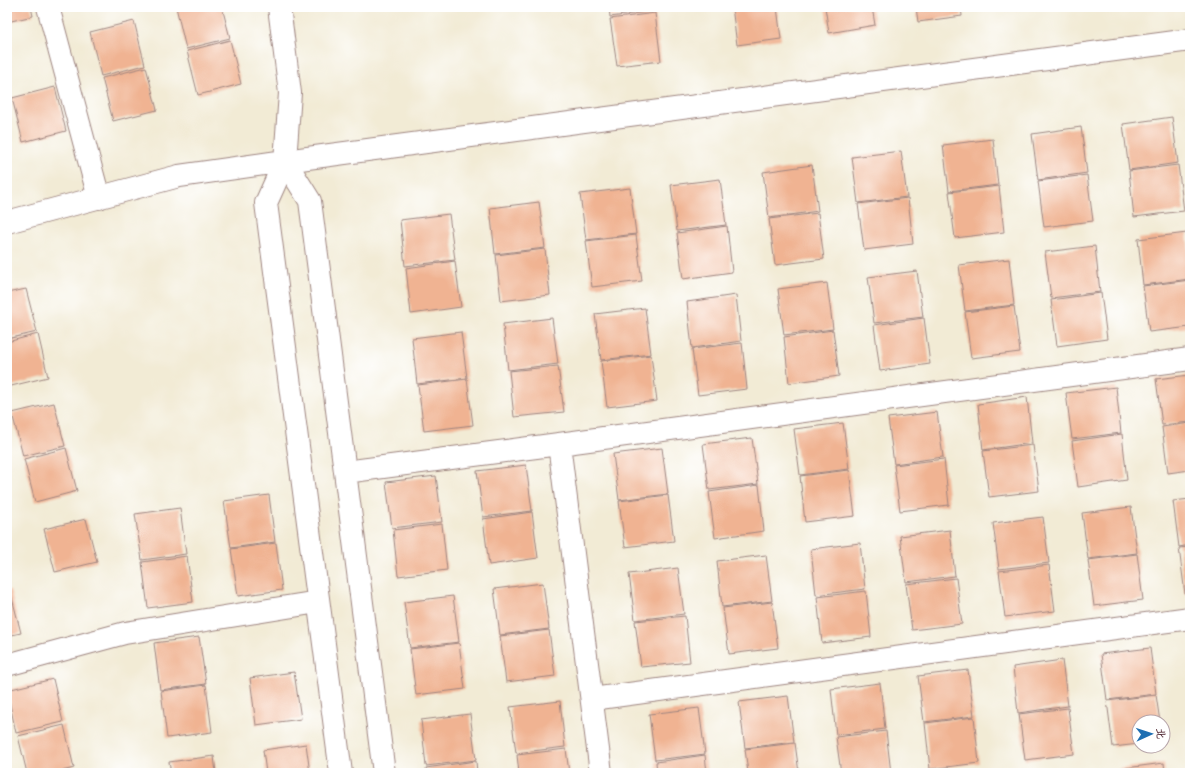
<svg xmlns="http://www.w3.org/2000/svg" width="1197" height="780" font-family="Kalam,'LXGW WenKai TC',sans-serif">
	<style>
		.building { fill: #f0b392 }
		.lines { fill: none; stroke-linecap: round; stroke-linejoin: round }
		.minor-casing { stroke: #9e8580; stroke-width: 24 }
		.minor { stroke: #fff; stroke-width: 22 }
	</style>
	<rect width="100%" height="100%" fill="#fff"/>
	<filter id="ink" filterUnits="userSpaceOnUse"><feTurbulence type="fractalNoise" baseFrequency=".025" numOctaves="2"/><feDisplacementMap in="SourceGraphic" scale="8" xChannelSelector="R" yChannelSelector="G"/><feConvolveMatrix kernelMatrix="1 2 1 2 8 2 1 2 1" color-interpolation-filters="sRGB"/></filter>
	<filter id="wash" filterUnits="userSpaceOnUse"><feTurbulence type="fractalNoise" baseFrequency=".012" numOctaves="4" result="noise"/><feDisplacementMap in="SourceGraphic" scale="16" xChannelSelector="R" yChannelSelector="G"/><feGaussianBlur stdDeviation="0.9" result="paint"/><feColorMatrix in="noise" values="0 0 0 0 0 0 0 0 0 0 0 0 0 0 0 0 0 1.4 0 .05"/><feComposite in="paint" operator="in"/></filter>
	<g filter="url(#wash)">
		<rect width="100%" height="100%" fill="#f2ebd5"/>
		<g id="blocks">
			<path class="building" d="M7,7H31L33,16L7,22Z
				M176,7H222L230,38L186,49Z
				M609,7H654V11L610,17Z
				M732,7H777L781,39L737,45Z
				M825,7H872L875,25L829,33Z
				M916,7H961L962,16L918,22Z
				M1011,7H1031V8L1011,10Z
				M655,13L661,61L617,66L610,19Z
				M134,21L145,65L101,76L90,32Z
				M230,40L241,84L198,95L187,51Z
				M146,67L157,110L113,121L102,78Z
				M55,87L66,131L23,142L12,98Z
				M1172,117L1178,163L1129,170L1123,124Z
				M1081,127L1087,173L1038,180L1032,134Z
				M993,139L998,185L949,191L943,145Z
				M901,151L907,197L858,203L852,157Z
				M812,165L818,211L769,218L763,172Z
				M1178,165L1184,211L1134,217L1129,171Z
				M1087,175L1093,221L1044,227L1038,181Z
				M720,179L726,225L677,231L671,185Z
				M999,186L1004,232L955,238L949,192Z
				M630,188L636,234L586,240L580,194Z
				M908,198L913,244L864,250L858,204Z
				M539,202L545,248L495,254L490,208Z
				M818,213L824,259L775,265L769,219Z
				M449,214L455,260L405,266L400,220Z
				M727,226L732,272L683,279L677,233Z
				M1187,233L1190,260V279L1143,285L1138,239Z
				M636,235L642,281L592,287L586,241Z
				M1095,246L1100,292L1051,298L1045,252Z
				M545,249L550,295L501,301L496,255Z
				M1009,259L1014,305L965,311L959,265Z
				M455,261L461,307L411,314L406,268Z
				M917,271L923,317L874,323L868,277Z
				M1190,280V327L1149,332L1143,286Z
				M827,283L833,329L784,335L778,289Z
				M26,289L37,332L7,339V293Z
				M1101,293L1107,339L1057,346L1051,300Z
				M736,295L741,341L692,348L687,302Z
				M1014,306L1020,352L971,358L965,312Z
				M645,308L651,354L601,360L595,314Z
				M552,318L558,364L508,370L503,324Z
				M924,318L930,364L880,371L874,325Z
				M833,330L839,376L789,383L784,337Z
				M461,332L467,378L417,384L412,338Z
				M38,334L48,377L7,387V342Z
				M742,343L747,389L698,395L692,349Z
				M651,355L657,401L607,407L601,361Z
				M558,366L564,412L514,417L509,371Z
				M1190,375V422L1162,425L1156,379Z
				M467,379L473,425L424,431L418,385Z
				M1116,387L1121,433L1072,439L1066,393Z
				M1027,397L1032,443L983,450L978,404Z
				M54,403L65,446L23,456L12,413Z
				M937,412L943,457L894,464L888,418Z
				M843,423L849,469L800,475L794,429Z
				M1190,423V470L1168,473L1162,427Z
				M1122,434L1127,480L1078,487L1072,441Z
				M752,438L758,484L709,490L703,444Z
				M1033,445L1039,491L989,497L983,451Z
				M66,448L77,491L35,502L24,459Z
				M662,448L668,494L619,500L613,454Z
				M944,459L949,505L900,511L894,465Z
				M526,465L532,511L483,517L477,471Z
				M849,470L855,516L805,522L800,476Z
				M436,476L442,522L392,528L386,482Z
				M759,485L764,531L715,538L709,492Z
				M269,495L275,542L231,548L224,501Z
				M668,495L674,541L625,547L619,501Z
				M1190,499V545L1179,547L1173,501Z
				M1131,507L1137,553L1088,559L1082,513Z
				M180,508L186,554L142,560L135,514Z
				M532,512L538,558L489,565L483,519Z
				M1043,517L1049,563L999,569L993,523Z
				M86,519L97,562L55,572L44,529Z
				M442,524L447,570L398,576L393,530Z
				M950,530L955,576L906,582L900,536Z
				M276,543L282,590L238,596L231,549Z
				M860,543L865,589L816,595L811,549Z
				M1190,547V593L1185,594L1179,548Z
				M1137,554L1143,600L1094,606L1088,560Z
				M766,555L772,601L722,607L717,561Z
				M187,556L193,602L148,608L142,562Z
				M1049,565L1055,611L1005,617L999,571Z
				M678,568L684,614L635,620L629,574Z
				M956,578L962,624L912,630L906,584Z
				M543,583L549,629L500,635L494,589Z
				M7,590H10L21,633L7,636Z
				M866,591L871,637L822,643L817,597Z
				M453,596L459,642L410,648L404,602Z
				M772,602L778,648L729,654L723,608Z
				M685,616L690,662L641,667L635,621Z
				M549,630L555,676L506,682L500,636Z
				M199,637L206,684L160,690L154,643Z
				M459,643L465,689L416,695L410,649Z
				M1150,648L1156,694L1107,700L1101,654Z
				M1062,660L1068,706L1018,713L1013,667Z
				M968,670L974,716L924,722L918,676Z
				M294,672L301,719L256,725L250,678Z
				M53,679L63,722L16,733L7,690Z
				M880,683L885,729L836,735L831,689Z
				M206,685L212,732L167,738L161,691Z
				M1156,695L1160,722H1139V744L1113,747L1107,701Z
				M788,696L794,742L745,748L739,702Z
				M560,701L565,747L516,753L510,707Z
				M699,708L705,754L655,760L649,714Z
				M1068,708L1074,754L1025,760L1019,714Z
				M470,714L476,760L426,766L421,720Z
				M974,717L979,763L930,769L925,723Z
				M64,725L74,768L54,773H27L18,736Z
				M886,731L891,773H841L836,737Z
				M795,743L799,773H748L745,749Z
				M306,744L310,773H266L263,750Z
				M566,749L569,773H519L517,755Z
				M705,755L707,773H657L656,762Z
				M214,756L216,773H171L169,762Z
				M476,761L477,773H427L426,768Z
				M1164,763L1165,773H1118V769Z"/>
		</g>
	</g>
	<g filter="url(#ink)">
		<use href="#blocks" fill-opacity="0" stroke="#9e8580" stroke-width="1"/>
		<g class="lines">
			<g class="minor-casing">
				<path id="minor" d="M48,7L99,198
					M279,7L290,93L285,161L266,203L341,773
					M285,161L310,201L384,773
					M7,222L179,176L285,161L1190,40
					M345,472L559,444
					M7,665L125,633L318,602
					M592,699L1190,618
					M601,773L559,444L1190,359"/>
			</g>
			<use href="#minor" class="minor"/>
		</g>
	</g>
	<rect width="1197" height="780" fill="none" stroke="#fff" stroke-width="24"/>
	<g transform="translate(1151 734) rotate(87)"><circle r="19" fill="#ffffff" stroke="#b7a5aa"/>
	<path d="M0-3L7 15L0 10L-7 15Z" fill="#1f6fb2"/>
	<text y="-6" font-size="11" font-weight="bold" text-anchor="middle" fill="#4a1f2b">北</text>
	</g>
</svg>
